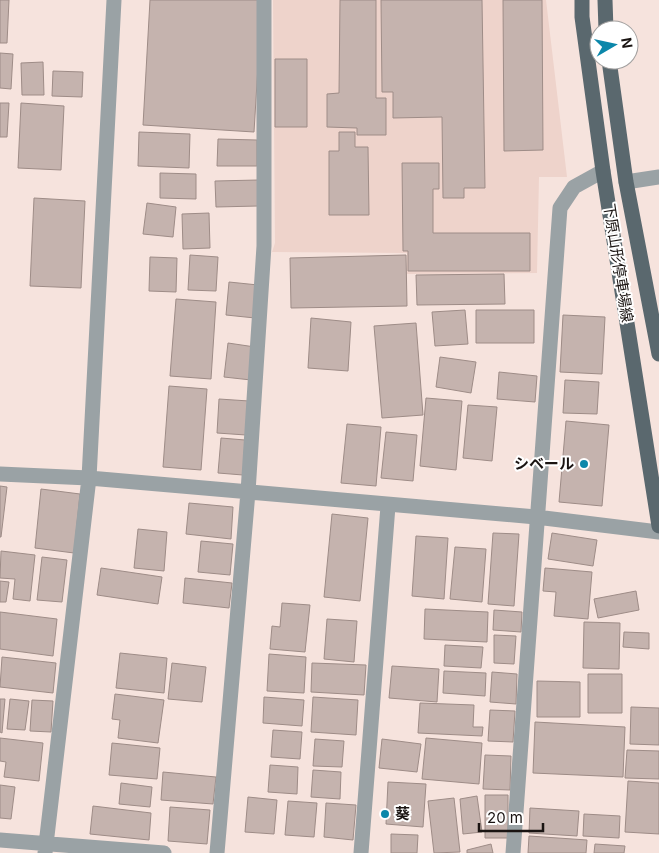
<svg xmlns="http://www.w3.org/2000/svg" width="659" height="853" font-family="Inter,'Noto Sans JP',sans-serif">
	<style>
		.built { fill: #eed3cb }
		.building { fill: #c5b3ae; stroke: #9e8c87 }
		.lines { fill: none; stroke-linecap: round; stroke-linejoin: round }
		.minor { stroke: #9aa2a5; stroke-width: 15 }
		.major { stroke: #5a686e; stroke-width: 15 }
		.poi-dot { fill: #0b87aa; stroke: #fff; stroke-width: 2 }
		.labels { text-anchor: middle; stroke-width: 4; stroke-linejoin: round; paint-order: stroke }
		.street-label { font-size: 15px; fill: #1a1412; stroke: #fff }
		.poi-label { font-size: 15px; font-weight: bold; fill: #1a1412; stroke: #fff; text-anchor: end }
	</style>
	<rect width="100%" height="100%" fill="#f6e3dd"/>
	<path class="built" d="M273,0H546L567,177H539L537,273L407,274V253L272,252L275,243Z"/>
	<path class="building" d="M0,0H9L7,43H0Z
		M150,0H262L254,132L143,125Z
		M340,0H376V98H386V135H357V128L327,127V94L339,93Z
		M381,0H482L485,188H464V198H443L442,117L393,118V92H382Z
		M503,0H542L543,150L504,151Z
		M0,53L13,54L11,89L0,88Z
		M275,59H307V127H275Z
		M43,62L44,95H22L21,63Z
		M53,71L83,72L82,97L52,96Z
		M0,103H9L7,137H0Z
		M21,103L64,106L61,170L18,168Z
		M139,132L190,134L189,168L138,166Z
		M339,132H355V147H368L369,215H329V151H339Z
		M218,139L257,140V166H217Z
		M402,163H439V189H433V233H530V271H408V251H403Z
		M160,173L196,174V199L160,198Z
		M258,180L259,206L216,207L215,181Z
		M34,198L85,201L81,288L30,286Z
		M147,203L176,207L173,237L143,234Z
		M209,213L210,248L183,249L182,214Z
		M190,255L218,257L216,291L188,290Z
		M406,255L407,306L291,308L290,258Z
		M150,257L177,258L176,292L149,291Z
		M504,274L505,304L417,305L416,275Z
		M229,282L258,285L255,318L226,315Z
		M176,299L216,302L211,379L170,376Z
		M465,310L468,344L435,346L432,312Z
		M476,310H534V343H476Z
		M563,315L605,317L602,374L560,372Z
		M311,318L351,322L348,371L308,368Z
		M416,323L423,415L382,418L374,326Z
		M228,343L255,347L251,380L224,377Z
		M440,357L476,362L471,393L436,387Z
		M499,372L537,376L535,402L497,399Z
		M565,380L599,382L597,414L563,413Z
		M169,386L207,389L201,470L163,467Z
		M426,398L462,401L456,470L420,466Z
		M219,399L249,401L246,435L217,433Z
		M468,405L497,407L492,461L463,458Z
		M566,421L609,425L602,506L559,502Z
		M347,424L381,427L376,486L341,483Z
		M386,432L417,435L413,481L381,478Z
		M221,438L245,440L243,475L218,473Z
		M0,486L7,487L1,537H0Z
		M41,489L80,494L74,553L35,548Z
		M189,503L233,507L231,539L186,534Z
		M332,514L368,518L360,601L324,597Z
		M138,529L167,532L164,571L134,568Z
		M493,533L519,534L514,606L488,604Z
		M552,533L597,540L593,566L548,559Z
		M416,536L448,538L444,599L412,596Z
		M201,541L233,544L230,575L198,572Z
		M455,547L486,549L482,602L450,599Z
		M1,551L35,555L30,601L13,599L15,579L0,578Z
		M42,557L67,560L62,602L37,600Z
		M101,568L162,577L158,604L97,595Z
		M545,568L592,572L588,619L554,616L556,592L543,591Z
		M185,578L232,583L229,608L183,603Z
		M0,581L9,582L6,602H0Z
		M636,591L639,610L598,618L594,599Z
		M282,603L310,605L305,652L270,649L272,626L280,627Z
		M425,609L488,612L487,642L424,639Z
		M494,610L522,612L521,632L493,630Z
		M0,612L57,619L53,656L0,649Z
		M327,619L357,621L354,662L324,659Z
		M584,622L620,623L619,669L583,668Z
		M624,632L649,633V649L623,647Z
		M494,635L516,636L514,664L494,663Z
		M445,645L483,647L481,668L444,666Z
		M120,653L167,658L164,693L116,688Z
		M269,654L306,657L304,693L267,691Z
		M2,657L56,663L53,693L0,687Z
		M172,663L206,667L202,702L168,699Z
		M312,663L366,665L364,695L311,692Z
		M392,666L439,669L437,702L389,698Z
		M444,671L486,673L485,696L443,693Z
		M492,672L517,674L516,704L490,702Z
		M588,674H622V713H588Z
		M537,681L580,682V717H537Z
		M115,694L164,700L158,743L118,738L120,720L112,719Z
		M264,697L304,700L302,726L263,723Z
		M313,697L358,700L356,735L311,732Z
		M0,699H5L2,733L0,732Z
		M10,699L29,701L25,730L7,729Z
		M32,700L53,701L51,732L30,731Z
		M420,703L474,705L473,727H483L482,736L418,733Z
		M631,707L659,708V745L630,744Z
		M490,710L515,711L513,742L488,741Z
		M535,722L625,727L623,777L533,773Z
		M273,730L302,732L300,759L271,757Z
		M0,738L43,743L39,781L4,777L6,762L0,761Z
		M426,738L482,743L479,784L422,779Z
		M315,739L344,741L342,767L313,766Z
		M382,739L421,744L417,772L379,768Z
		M112,743L160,748L157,779L109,775Z
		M627,750L659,751V779L625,778Z
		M485,755L511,756L510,790L483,789Z
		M270,765L298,767L297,794L268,792Z
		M313,770L341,772L340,799L311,797Z
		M163,772L216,777L213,804L161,800Z
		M628,781L659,783V834L625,832Z
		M388,782L426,784L423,827L386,824Z
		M121,783L152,787L150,807L119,804Z
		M0,785L15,787L11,819L0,818Z
		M485,795H508V838H485Z
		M477,796L482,832L463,834L460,799Z
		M248,797L277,800L274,834L245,832Z
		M454,798L460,852L434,853L428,801Z
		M288,801L317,803L314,837L285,835Z
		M326,803L356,805L353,840L324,837Z
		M93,806L151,813L149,840L90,834Z
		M170,807L210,810L207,844L168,841Z
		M530,808L579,811L577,836L529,833Z
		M584,814L620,816L619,838L583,836Z
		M391,834L418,835L417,853H391Z
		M529,836L587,840L586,853H528Z
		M491,844L493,853H467V850Z
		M595,844L625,846L624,853H594Z"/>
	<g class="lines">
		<path class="minor" d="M626,182L659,177
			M0,474L89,478L536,517L659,532
			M0,840L164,853
			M45,853L89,478L114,0
			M217,853L248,492L264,246V0
			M361,853L388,506
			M513,853L560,208L574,187L603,171"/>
		<path class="major" d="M582,0V17L603,171L659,526
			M605,0L606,30
			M609,60L626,182L659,354"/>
	</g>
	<g class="poi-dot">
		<circle cx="584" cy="464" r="5"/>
		<circle cx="385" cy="814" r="5"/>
	</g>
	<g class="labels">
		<g class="street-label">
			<text transform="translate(618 263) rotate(81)" y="5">下原山形停車場線</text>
		</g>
		<g class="poi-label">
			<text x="574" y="469">シベール</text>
			<text x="395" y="819" text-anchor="start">葵</text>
		</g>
	</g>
	<g transform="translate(614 45) rotate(81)"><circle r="24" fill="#ffffff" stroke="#a3a1a0"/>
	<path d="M0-4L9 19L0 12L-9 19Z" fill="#0b87aa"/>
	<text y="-8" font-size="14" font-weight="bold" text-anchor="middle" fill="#1a1412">N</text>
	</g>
	<path d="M479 823v8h64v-8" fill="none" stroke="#1a1412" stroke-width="2.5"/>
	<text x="487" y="823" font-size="15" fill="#1a1412" stroke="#ffffff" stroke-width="4" paint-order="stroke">20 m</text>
</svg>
